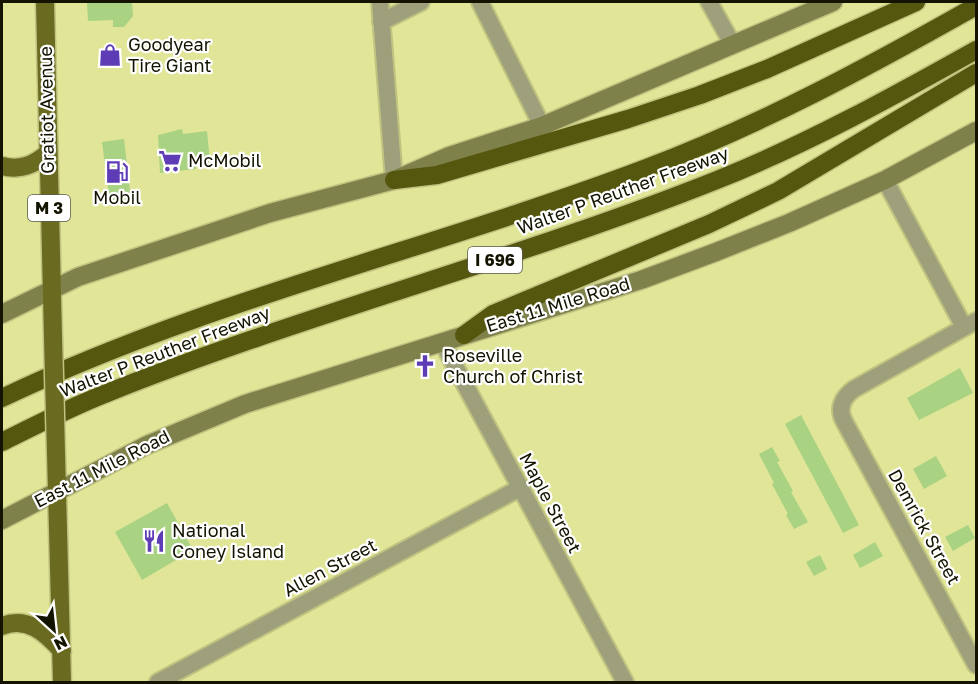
<svg xmlns="http://www.w3.org/2000/svg" width="978" height="684" font-family="'Golos Text',sans-serif">
	<style>
		.building { fill: #a9d283 }
		.lines { fill: none; stroke-linecap: round; stroke-linejoin: round }
		.minor-casing { stroke: #c0c380; stroke-width: 20 }
		.secondary-casing { stroke: #c0c380; stroke-width: 21 }
		.primary-casing { stroke: #c0c380; stroke-width: 21 }
		.motorway-casing { stroke: #c0c380; stroke-width: 21 }
		.minor { stroke: #9ea07c; stroke-width: 16 }
		.secondary { stroke: #7f814a; stroke-width: 18 }
		.primary { stroke: #6a6b20; stroke-width: 18 }
		.motorway { stroke: #56570e; stroke-width: 18 }
		.primary-bridge-casing { stroke: #c0c380; stroke-width: 21; stroke-linecap: butt }
		.primary-bridge { stroke: #6a6b20; stroke-width: 18 }
		.labels { text-anchor: middle; stroke-width: 4.5; stroke-linejoin: round; paint-order: stroke }
		.shield { fill: #fff; stroke: #5a5a4c; stroke-width: 1.5 }
		.shield-label { font-size: 16px; font-weight: bold; fill: #131300 }
		.poi-label { font-size: 18px; fill: #131300; stroke: #fff; text-anchor: start }
		.street-label { font-size: 18px; fill: #131300; stroke: #fff }
	</style>
	<rect width="100%" height="100%" fill="#e1e598"/>
	<path class="building" d="M87,2H132L133,16L124,27H113V20L88,21Z
		M182,129L183,134L207,131L210,162L196,164V169L160,173L158,135Z
		M124,139L131,200L110,203L102,142Z
		M960,368L973,393L919,420L907,398Z
		M801,415L859,525L843,533L785,424Z
		M772,447L780,461L777,462L793,491L791,492L808,522L794,529L786,515L788,514L772,484L774,483L759,454Z
		M936,456L947,476L924,489L913,469Z
		M167,503L193,550L142,580L115,532Z
		M968,525L975,538L953,551L945,537Z
		M875,542L883,556L860,568L853,555Z
		M820,555L827,569L814,576L806,562Z"/>
	<g class="lines">
		<g class="minor-casing">
			<path id="minor" d="M380,2L394,180
				M480,2L542,126
				M709,2L733,45
				M381,22L421,2
				M885,180L964,327
				M976,321L854,389C843,397 837,408 844,421L976,665
				M442,342L625,682
				M158,682L520,488"/>
		</g>
		<g class="secondary-casing">
			<path id="secondary" d="M2,314L78,277L270,213L394,180L449,156L542,126L833,2
				M2,520L147,445L245,404L641,280L716,252L789,223L885,180L976,131"/>
		</g>
		<g class="primary-casing">
			<path id="primary" d="M45,2L53,337
				M2,166C20,171 34,165 48,153
				M56,453L62,682
				M2,626C27,616 45,632 62,651"/>
		</g>
		<g class="motorway-casing">
			<path id="motorway" d="M394,180L437,175L628,119L700,95L767,69L916,2
				M464,335L493,314L709,224L778,191L976,73
				M2,398C207,300 432,249 644,169C761,125 868,67 976,6
				M2,442C36,425 71,407 107,393C307,313 516,260 717,180C807,144 892,97 976,50"/>
		</g>
		<use href="#minor" class="minor"/>
		<use href="#secondary" class="secondary"/>
		<use href="#primary" class="primary"/>
		<use href="#motorway" class="motorway"/>
		<g class="primary-bridge-casing">
			<path id="primary-bridge" d="M53,337L56,453"/>
		</g>
		<use href="#primary-bridge" class="primary-bridge"/>
	</g>
	<defs>
		<g id="shop-bare" transform="scale(1.8)"><path d="M-5-2.5h2.3a2.7 3.5 0 0 1 5.4 0H5L5.5 6h-11ZM-1.5-2.5h3a1.5 2.3 0 0 0-3 0Z" fill="#5e3cb5" stroke="#fff" stroke-width="2.5" paint-order="stroke"/></g>
		<g id="supermarket-bare" transform="scale(1.8)"><path d="M-6-5.5h2.5l.6 2H6L4.5 2H-2.5L-4.4-4H-6ZM-1.5 3.2a1.3 1.3 0 1 0 .1 0ZM3 3.2a1.3 1.3 0 1 0 .1 0Z" fill="#5e3cb5" stroke="#fff" stroke-width="2.5" paint-order="stroke"/></g>
		<g id="fuel-bare" transform="scale(1.8)"><path d="M-5.5-6h7V0h2V4h1.3V-2.5L3-4.5l.8-.8L6-3V5H2.5V1h-1V6h-7ZM-4.2-4.7v3.2H.2V-4.7Z" fill="#5e3cb5" stroke="#fff" stroke-width="2.5" paint-order="stroke"/></g>
		<g id="church-bare" transform="scale(1.8)"><path d="M-1.2-6h2.4v3.5h3.3v2.4h-3.3V6h-2.4V-.1h-3.3v-2.4h3.3Z" fill="#5e3cb5" stroke="#fff" stroke-width="2.5" paint-order="stroke"/></g>
		<g id="restaurant-bare" transform="scale(1.8)"><path d="M-5-6h1v4h1v-4h1v4h1v-4h1v5L-1.5 .5V6h-2V.5L-5-1ZM5-6V6H3V1.5H1.5Q1.5-4 5-6Z" fill="#5e3cb5" stroke="#fff" stroke-width="2.5" paint-order="stroke"/></g>
	</defs>
	<g fill-rule="evenodd">
		<use href="#shop-bare" x="110" y="55"/>
		<use href="#supermarket-bare" x="170" y="161"/>
		<use href="#fuel-bare" x="117" y="172"/>
		<use href="#church-bare" x="425" y="366"/>
		<use href="#restaurant-bare" x="154" y="541"/>
	</g>
	<g class="labels">
		<g class="shield">
			<rect x="28" y="195" width="42" height="26" rx="4.5"/>
			<rect x="468" y="247" width="54" height="26" rx="4.5"/>
		</g>
		<g class="shield-label">
			<text x="49" y="214">M 3</text>
			<text x="495" y="266">I 696</text>
		</g>
		<g class="poi-label">
			<text x="128" y="51">Goodyear<tspan x="128" dy="21">Tire Giant</tspan></text>
			<text x="188" y="167">McMobil</text>
			<text x="117" y="204" text-anchor="middle">Mobil</text>
			<text x="443" y="362">Roseville<tspan x="443" dy="21">Church of Christ</tspan></text>
			<text x="172" y="537">National<tspan x="172" dy="21">Coney Island</tspan></text>
		</g>
		<g class="street-label">
			<text transform="translate(47 110) rotate(-91)" y="6">Gratiot Avenue</text>
			<text transform="translate(623 191) rotate(-20)" y="6">Walter P Reuther Freeway</text>
			<text transform="translate(558 305) rotate(-17)" y="6">East 11 Mile Road</text>
			<text transform="translate(165 352) rotate(-21)" y="6">Walter P Reuther Freeway</text>
			<text transform="translate(102 469) rotate(-27)" y="6">East 11 Mile Road</text>
			<text transform="translate(550 503) rotate(62)" y="6">Maple Street</text>
			<text transform="translate(924 527) rotate(61)" y="6">Demrick Street</text>
			<text transform="translate(330 568) rotate(-28)" y="6">Allen Street</text>
		</g>
	</g>
	<rect width="978" height="684" fill="none" stroke="#131300" stroke-width="6"/>
	<g transform="translate(54 630) rotate(153)" stroke="#ffffff" stroke-width="4.5" paint-order="stroke">
	<path d="M0-4.5L10 22L0 15L-10 22Z" fill="#131300"/>
	<text y="-9" font-size="16" font-weight="bold" text-anchor="middle" fill="#131300">N</text>
	</g>
</svg>
